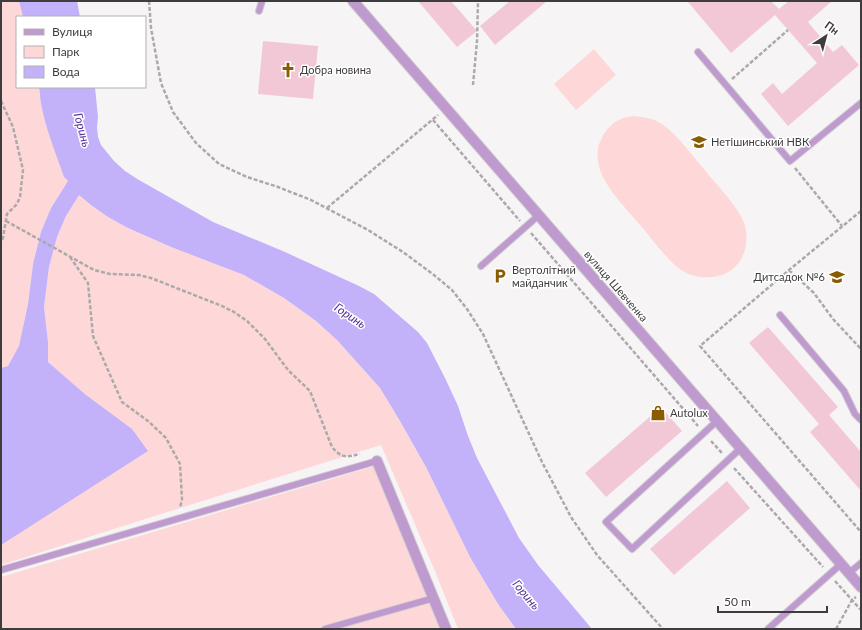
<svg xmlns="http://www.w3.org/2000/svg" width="862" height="630" font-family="Lato,sans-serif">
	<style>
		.green { fill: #fed8d9 }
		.water { fill: #c3b1fa }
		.building { fill: #f2c7d6 }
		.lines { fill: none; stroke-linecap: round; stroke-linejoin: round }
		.service-casing { stroke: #d2cfd1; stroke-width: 8 }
		.minor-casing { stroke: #d2cfd1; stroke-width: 12 }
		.tertiary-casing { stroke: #d2cfd1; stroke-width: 12 }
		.path { stroke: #aca9ab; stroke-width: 2.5; stroke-dasharray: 4 2; stroke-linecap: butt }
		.service { stroke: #bf9acf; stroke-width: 6 }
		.minor { stroke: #bf9acf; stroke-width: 10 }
		.tertiary { stroke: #bf9acf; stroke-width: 10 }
		.labels { text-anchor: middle; stroke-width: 3; stroke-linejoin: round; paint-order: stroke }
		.poi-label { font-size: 11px; fill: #3e3c3d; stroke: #fff; text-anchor: start }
		.street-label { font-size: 11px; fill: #3e3c3d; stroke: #fff }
		.water-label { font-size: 12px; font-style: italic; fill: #552f96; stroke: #fff }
	</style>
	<rect width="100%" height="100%" fill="#f7f4f6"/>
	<path class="green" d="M1,1H19L23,17H17V87H39V93L54,146L64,177L68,181L51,208L41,232L33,264L28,304L19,347L8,366L1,368Z
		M594,49L616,75L576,110L554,84Z
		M633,116C643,117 653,118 662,124C678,135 690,153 703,168C716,184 732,200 742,218C753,239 744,271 718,276C706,279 692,277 681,270C665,258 653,240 640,225C623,204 593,178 598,148C598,145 600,142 601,140C604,131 613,122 621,119C625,117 629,117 633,116Z
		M79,194L91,205L108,217L128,228L171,247L244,275L284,298L316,321L337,340L380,388L400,421L427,469L470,557L498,604L516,629H458L437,576L381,445L158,515L1,565V545L86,395L48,362V342L44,307L49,267L57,237L66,216Z
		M375,466L441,629H1V577Z"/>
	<path class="water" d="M19,1H77L80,17H23Z
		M39,87H95L98,117L97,128L98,137L101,145L114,161L125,171L139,180L213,222L285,252L359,286L374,294L418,332L427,343L445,378L458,406L468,436L477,458L519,538L538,565L592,629H516L498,604L470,557L427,469L400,421L380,388L337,340L316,321L284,298L244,275L171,247L128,228L108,217L91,205L79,195L66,216L57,237L49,267L44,307L48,342V362L86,395L132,429L148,451L1,545V368L8,366L19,346L28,304L33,264L41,232L51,208L68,181L64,177C54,148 41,118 39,87Z"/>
	<path class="building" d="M418,1H451L477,31L457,47Z
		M510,1H547L495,45L480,26Z
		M689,1H771L779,9L789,1H832L808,22L833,52L842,45L859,65L788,126L761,94L773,83L782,94L817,63L775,15L731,53L688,2Z
		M263,41L318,46L313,99L258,94Z
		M768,327L838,407L829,415L861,452V491L810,432L819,424L749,343Z
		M661,407L682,431L606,497L585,473Z
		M727,481L750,508L674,575L650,549Z"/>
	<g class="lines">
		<g class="service-casing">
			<path id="service" d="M259,11L262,1
				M698,52L790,161L861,103
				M481,266L539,215
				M780,315L844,391L855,414L861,420
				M717,421L606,522L632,549L741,448
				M1,570L377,461
				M849,573L861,563
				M325,629L434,598
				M768,629L841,564"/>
		</g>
		<g class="minor-casing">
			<path id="minor" d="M377,461L446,629"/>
		</g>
		<g class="tertiary-casing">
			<path id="tertiary" d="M353,1L861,587"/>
		</g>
		<path class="path" d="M149,1L151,28L161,83L173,112L196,143L219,164L247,177L278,187L311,200L368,230L403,252L434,275L452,290L467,309L483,334L542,462L571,517L597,555L663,629
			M732,79L788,30
			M473,85L477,41L478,1
			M1,101L13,127L23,170L20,197L17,204L7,214L3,238L1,242
			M433,120L520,221
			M795,168L842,226
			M327,208L438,115
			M861,211L789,270L700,346L861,532
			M6,221L94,270L110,274L139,275L151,278L222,306L234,312L247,321L265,339L288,370L310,391L332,447C342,459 347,457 360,454
			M531,233L698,426
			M70,257L88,283L93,336L122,402L148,421L166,438L180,464L182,499L180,508
			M789,270L814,293L833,319L861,349
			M711,441L722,453
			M734,468L823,567
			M835,581L861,610
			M836,629L852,600L856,597"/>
		<use href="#service" class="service"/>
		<use href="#minor" class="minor"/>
		<use href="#tertiary" class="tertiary"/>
	</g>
	<defs>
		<g id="church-bare" transform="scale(1.2)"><path d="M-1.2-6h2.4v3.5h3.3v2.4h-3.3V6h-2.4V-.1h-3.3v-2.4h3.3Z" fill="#8a5c00" stroke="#fff" stroke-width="2.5" paint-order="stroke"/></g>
		<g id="school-bare" transform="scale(1.2)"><path d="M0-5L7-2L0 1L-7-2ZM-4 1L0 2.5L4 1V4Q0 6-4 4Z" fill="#8a5c00" stroke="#fff" stroke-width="2.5" paint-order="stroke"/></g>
		<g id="parking-bare" transform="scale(1.2)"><path d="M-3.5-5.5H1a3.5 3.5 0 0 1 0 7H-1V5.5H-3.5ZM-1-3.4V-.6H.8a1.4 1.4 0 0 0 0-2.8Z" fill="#8a5c00" stroke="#fff" stroke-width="2.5" paint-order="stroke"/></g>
		<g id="shop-bare" transform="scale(1.2)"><path d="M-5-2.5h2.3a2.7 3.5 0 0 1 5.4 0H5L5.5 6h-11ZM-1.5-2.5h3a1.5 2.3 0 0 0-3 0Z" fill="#8a5c00" stroke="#fff" stroke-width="2.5" paint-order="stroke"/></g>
	</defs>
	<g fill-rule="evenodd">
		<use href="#church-bare" x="288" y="70"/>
		<use href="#school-bare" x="699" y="142"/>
		<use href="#parking-bare" x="500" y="276"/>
		<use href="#school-bare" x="837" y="277"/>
		<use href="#shop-bare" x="658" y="413"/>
	</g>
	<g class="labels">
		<g class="poi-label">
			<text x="300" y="74">Добра новина</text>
			<text x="711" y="146">Нетішинський НВК</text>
			<text x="512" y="274">Вертолітний<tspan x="512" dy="13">майданчик</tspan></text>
			<text x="825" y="281" text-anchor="end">Дитсадок №6</text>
			<text x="670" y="417">Autolux</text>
		</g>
		<g class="street-label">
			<text transform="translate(616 286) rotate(49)" y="4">вулиця Шевченка</text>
		</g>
		<g class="water-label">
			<text transform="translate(82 130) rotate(75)" y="4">Горинь</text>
			<text transform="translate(350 316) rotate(34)" y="4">Горинь</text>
			<text transform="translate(526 595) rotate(50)" y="4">Горинь</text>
		</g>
	</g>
	<rect width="862" height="630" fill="none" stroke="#3e3c3d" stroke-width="4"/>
	<rect x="16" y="16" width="130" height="72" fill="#ffffff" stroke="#b2b1b1"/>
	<rect x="24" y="29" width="20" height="6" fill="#bf9acf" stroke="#b2b1b1"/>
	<text x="52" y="36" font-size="12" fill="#3e3c3d">Вулиця</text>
	<rect x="24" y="46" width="20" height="12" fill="#fed8d9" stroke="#b2b1b1"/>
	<text x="52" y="56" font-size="12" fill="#3e3c3d">Парк</text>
	<rect x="24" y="66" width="20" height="12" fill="#c3b1fa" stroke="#b2b1b1"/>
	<text x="52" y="76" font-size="12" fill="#3e3c3d">Вода</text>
	<g transform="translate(826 36) rotate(36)" stroke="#ffffff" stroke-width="3" paint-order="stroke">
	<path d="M0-3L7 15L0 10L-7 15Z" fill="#3e3c3d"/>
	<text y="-6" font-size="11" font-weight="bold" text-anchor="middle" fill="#3e3c3d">Пн</text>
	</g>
	<path d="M718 606v6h109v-6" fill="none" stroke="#3e3c3d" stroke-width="2"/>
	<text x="724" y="606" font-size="12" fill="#3e3c3d" stroke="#ffffff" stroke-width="3" paint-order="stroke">50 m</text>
</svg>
